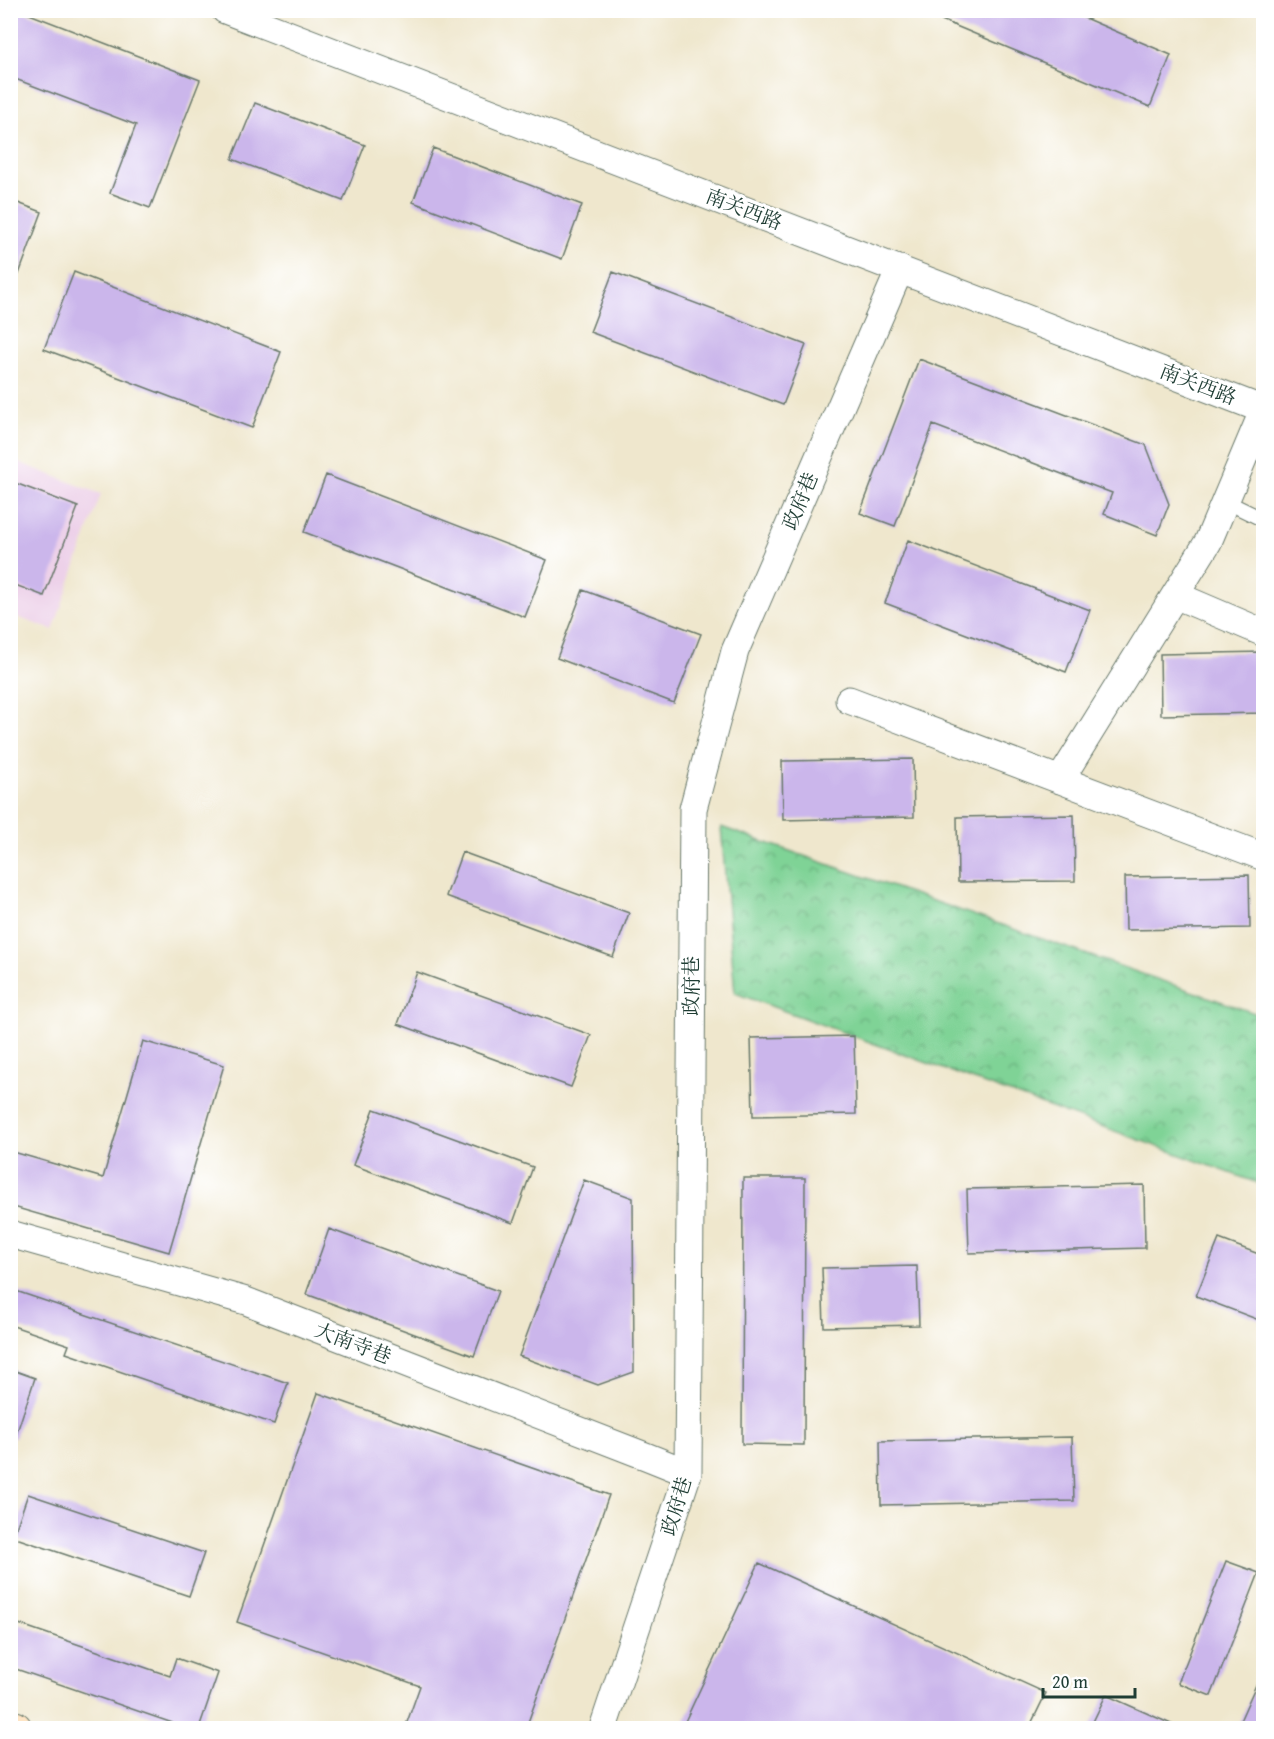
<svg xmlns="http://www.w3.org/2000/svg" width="1274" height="1739" font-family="'Gentium Book Plus','Noto Serif SC',serif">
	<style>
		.built { fill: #edd1e9 }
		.park { fill: url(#park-crowns); stroke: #4f8865; stroke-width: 1.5 }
		.building { fill: #cbb6eb }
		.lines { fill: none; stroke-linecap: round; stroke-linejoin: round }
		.lane-casing { stroke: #68786a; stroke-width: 16 }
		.street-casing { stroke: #68786a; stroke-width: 29 }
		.secondary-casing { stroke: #68786a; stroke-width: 35 }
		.lane { stroke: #fff; stroke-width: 14 }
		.street { stroke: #fff; stroke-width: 27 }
		.secondary { stroke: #fee5c5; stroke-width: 33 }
		.labels { text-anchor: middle; stroke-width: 6; stroke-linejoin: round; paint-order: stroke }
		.street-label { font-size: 20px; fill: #1f3d34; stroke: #fff }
	</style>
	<defs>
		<pattern id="park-crowns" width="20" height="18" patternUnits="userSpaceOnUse" patternTransform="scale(1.5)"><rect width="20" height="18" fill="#7fd396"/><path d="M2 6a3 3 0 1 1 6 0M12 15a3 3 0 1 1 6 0" fill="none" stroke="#67ac7b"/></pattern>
	</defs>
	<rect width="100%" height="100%" fill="#fff"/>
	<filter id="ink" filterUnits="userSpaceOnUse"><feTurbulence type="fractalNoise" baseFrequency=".0167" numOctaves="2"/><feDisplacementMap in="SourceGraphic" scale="12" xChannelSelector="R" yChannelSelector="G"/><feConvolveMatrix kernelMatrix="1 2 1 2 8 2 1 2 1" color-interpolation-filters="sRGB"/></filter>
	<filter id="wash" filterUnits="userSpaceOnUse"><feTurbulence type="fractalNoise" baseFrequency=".008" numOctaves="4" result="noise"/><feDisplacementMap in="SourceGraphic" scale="24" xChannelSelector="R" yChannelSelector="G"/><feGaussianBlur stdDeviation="1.35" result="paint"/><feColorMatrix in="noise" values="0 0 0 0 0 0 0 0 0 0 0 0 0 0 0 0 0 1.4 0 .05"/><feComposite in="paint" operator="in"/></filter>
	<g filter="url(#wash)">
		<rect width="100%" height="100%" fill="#efe7cd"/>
		<path class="built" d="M10,459L101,494L53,630L11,615Z"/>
		<path class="park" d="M721,827L1263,1016V1185L735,993Z"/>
		<g id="blocks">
			<path class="building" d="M10,10H19L200,80L150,208L110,193L136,125L10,77Z
				M1066,10L1171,55L1150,107L920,11Z
				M255,103L365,145L343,201L232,159Z
				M433,148L582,205L562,259L413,202Z
				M10,200L42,212L19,274L10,270Z
				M74,272L281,352L252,428L44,349Z
				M613,272L806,345L783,405L590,332Z
				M919,359L1146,445L1169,504L1157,535L1104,514L1112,493L933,425L895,526L860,513Z
				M326,475L547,560L525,617L304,532Z
				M10,481L78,507L44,596L10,583Z
				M908,540L1090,610L1066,672L885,603Z
				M583,590L701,634L674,703L557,658Z
				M1264,652V713L1161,715L1160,654Z
				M913,759L914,817L783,820L782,761Z
				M1074,815L1075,881L958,882L957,817Z
				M462,852L629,913L613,957L446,896Z
				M1249,875L1250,928L1126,930L1125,877Z
				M417,972L591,1035L571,1087L398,1024Z
				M854,1036L856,1114L753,1116L751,1038Z
				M143,1041L224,1065L169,1252L10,1206V1151L103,1178Z
				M374,1109L533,1167L513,1223L353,1165Z
				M743,1178H805L804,1445L742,1444Z
				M584,1180L633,1198L634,1372L598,1385L519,1356Z
				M1144,1185L1145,1248L969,1253L967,1189Z
				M329,1229L498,1291L474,1356L306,1294Z
				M1219,1239L1264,1256V1322L1196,1296Z
				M917,1266L919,1325L824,1327L822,1268Z
				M10,1289L288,1383L274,1424L66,1353L69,1345L10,1325Z
				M10,1369L35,1378L15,1438L10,1437Z
				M318,1393L609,1495L526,1728H405L420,1686L237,1622Z
				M1072,1437L1074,1501L881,1505L880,1441Z
				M28,1494L204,1553L189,1596L13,1537Z
				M1226,1561L1259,1573L1211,1696L1178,1683Z
				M759,1563L1046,1693L1029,1728H682Z
				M10,1621L170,1676L176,1658L218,1673L199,1728H187L10,1667Z
				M1264,1667V1728H1252L1239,1723Z
				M1106,1695L1180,1728H1090Z"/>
		</g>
	</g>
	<g filter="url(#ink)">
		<use href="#blocks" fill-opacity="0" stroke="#68786a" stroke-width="1.5"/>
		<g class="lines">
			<g class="lane-casing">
				<path id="lane" d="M1225,501L1264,520"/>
			</g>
			<g class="street-casing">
				<path id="street" d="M225,10L1264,410
					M1175,595L1264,633
					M849,700L1264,857
					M1060,780L1208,542L1264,409
					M10,1234L246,1301L648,1457L688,1473
					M603,1728L688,1473L693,809L735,651L900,269"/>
			</g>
			<g class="secondary-casing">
				<path id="secondary" d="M10,1727L15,1728"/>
			</g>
			<use href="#lane" class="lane"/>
			<use href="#street" class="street"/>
			<use href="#secondary" class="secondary"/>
		</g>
	</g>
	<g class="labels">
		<g class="street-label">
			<text transform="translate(744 209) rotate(21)" y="7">南关西路</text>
			<text transform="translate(1198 384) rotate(21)" y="7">南关西路</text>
			<text transform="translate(800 501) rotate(-67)" y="7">政府巷</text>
			<text transform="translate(691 986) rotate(-90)" y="7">政府巷</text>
			<text transform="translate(353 1343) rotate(21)" y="7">大南寺巷</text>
			<text transform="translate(676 1506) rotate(-73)" y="7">政府巷</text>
		</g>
	</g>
	<rect width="1274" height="1739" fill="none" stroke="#fff" stroke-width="36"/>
	<path d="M1043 1688v9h92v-9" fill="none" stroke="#1f3d34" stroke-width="3"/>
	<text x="1052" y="1688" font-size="18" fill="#1f3d34" stroke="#ffffff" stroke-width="4.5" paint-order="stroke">20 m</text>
</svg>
